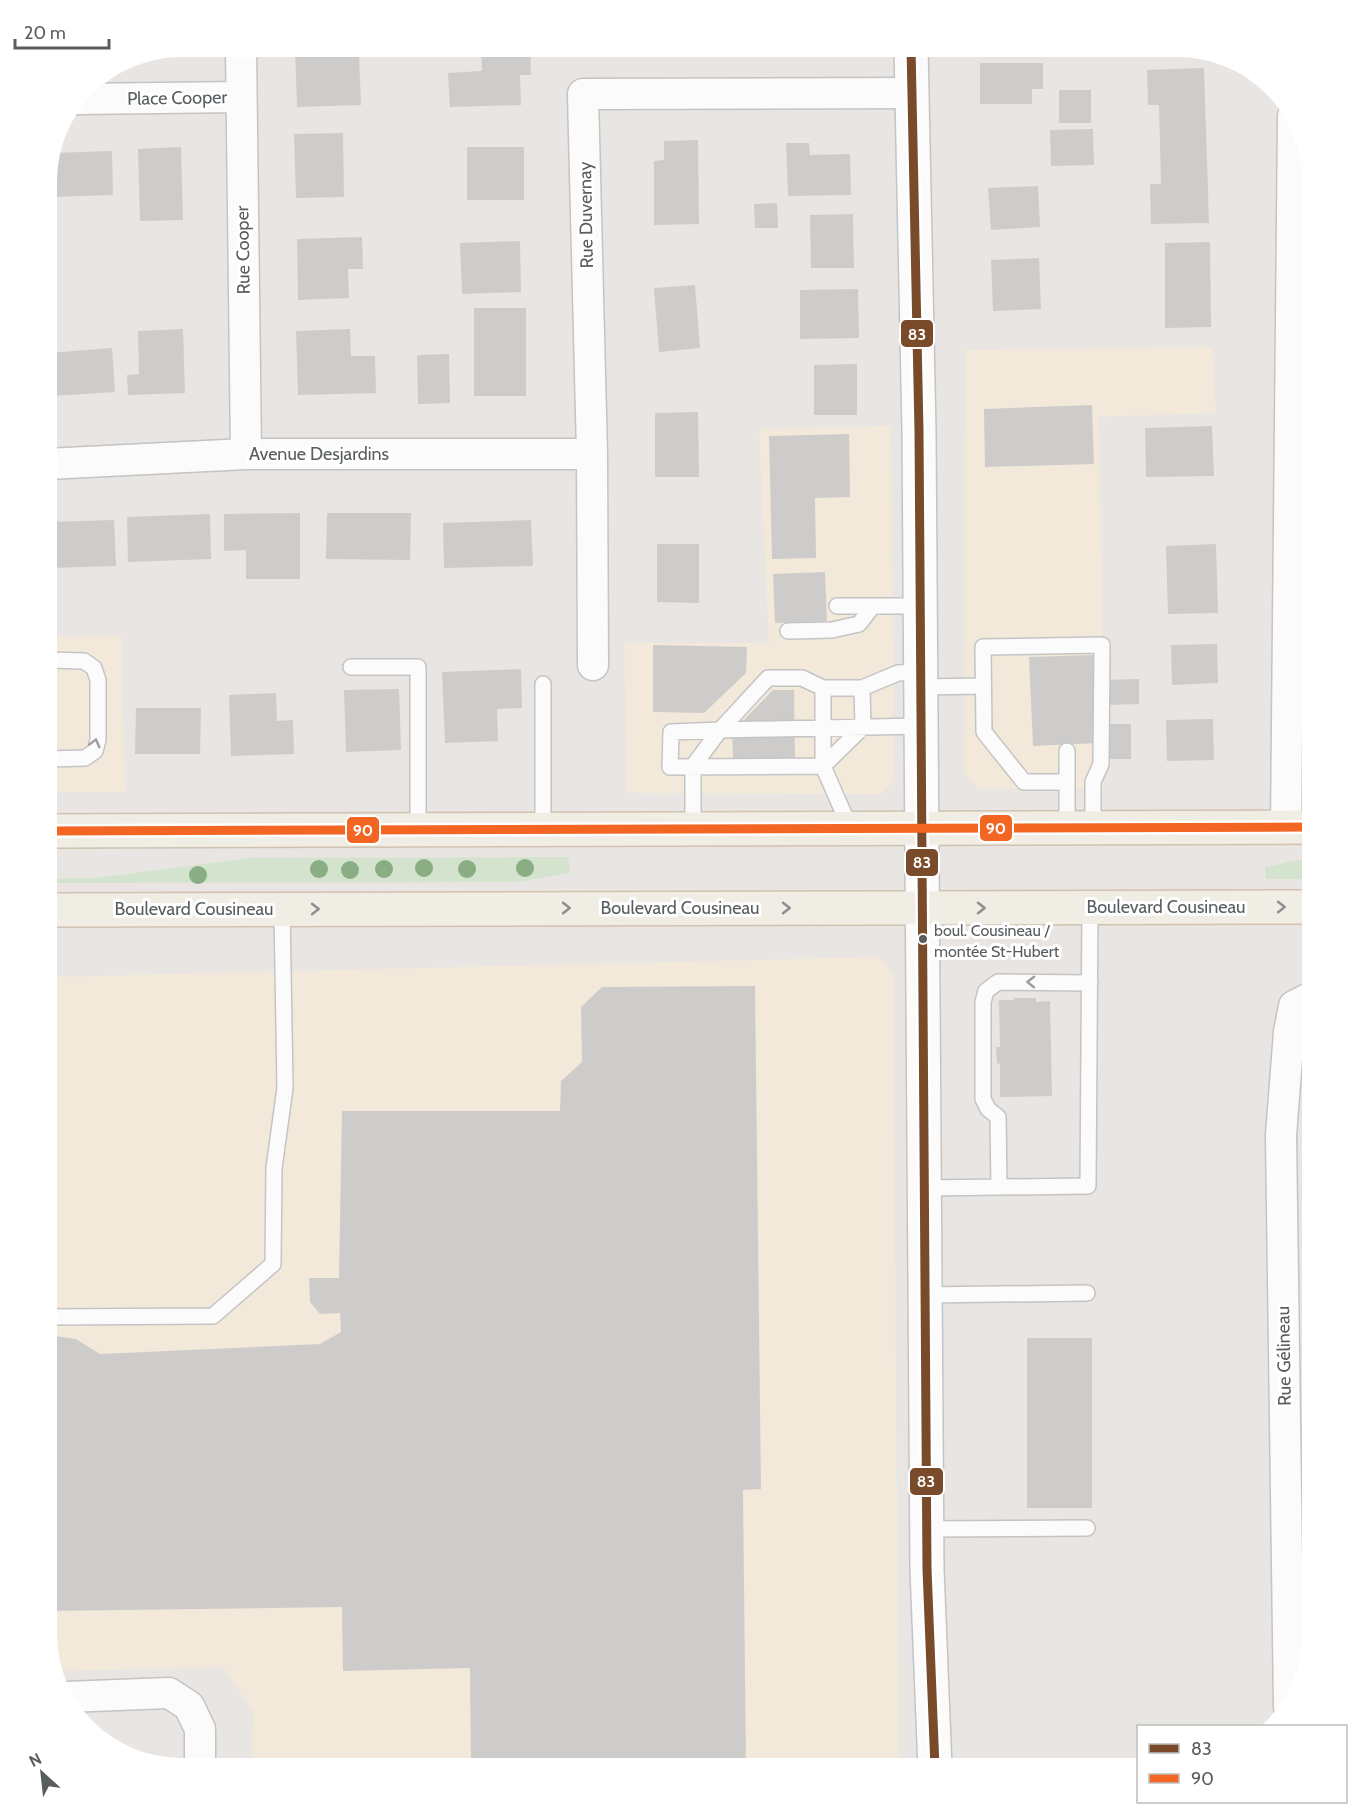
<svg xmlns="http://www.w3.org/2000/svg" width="1359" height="1815" font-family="Cabin,sans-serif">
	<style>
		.commercial { fill: #f3e9da }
		.green { fill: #d3e3cd }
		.building { fill: #ceccca }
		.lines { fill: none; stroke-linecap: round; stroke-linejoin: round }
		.service-casing { stroke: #c4c4c4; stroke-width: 18 }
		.minor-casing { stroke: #c4c4c4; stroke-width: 33 }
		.tertiary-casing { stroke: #c4c4c4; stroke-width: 36 }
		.primary-casing { stroke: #d0c2b0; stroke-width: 36 }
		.service { stroke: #fcfbfb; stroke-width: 15 }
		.minor { stroke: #fcfbfb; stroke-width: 30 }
		.tertiary { stroke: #fcfbfb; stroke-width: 33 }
		.primary { stroke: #f0ede5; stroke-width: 33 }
		.bus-1-casing { stroke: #fff; stroke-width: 14 }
		.bus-2-casing { stroke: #fff; stroke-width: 14 }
		.bus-1 { stroke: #7a4b2a; stroke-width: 9 }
		.bus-2 { stroke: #f26522; stroke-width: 9 }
		.tree { fill: #8aad83 }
		.oneway { stroke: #9a9c9e }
		.oneway2 { stroke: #8d8f8f }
		.bus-dot { fill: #585d60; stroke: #fff; stroke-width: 2 }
		.labels { text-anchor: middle; stroke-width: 6; stroke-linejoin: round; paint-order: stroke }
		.bus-label { font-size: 16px; fill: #585d60; stroke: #fff; text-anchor: start }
		.street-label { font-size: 18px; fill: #585d60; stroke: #fff }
		.line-badge { stroke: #fff; stroke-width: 2 }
		.badge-label { font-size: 16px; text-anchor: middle; font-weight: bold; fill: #fff }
	</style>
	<rect width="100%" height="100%" fill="#e8e5e2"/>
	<path class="commercial" d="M1212,347L1216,413L1099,417L1104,789H979L964,773L965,350Z
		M891,426L894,780L882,794L627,793L624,643H769L759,429Z
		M121,636L125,792H47V637Z
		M879,957L893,973L899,1768H252L253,1711L222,1667L58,1671L47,1634V977Z"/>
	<path class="green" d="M568,857L570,873L515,882L47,883V879L95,878L253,858Z
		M1312,857V879H1266L1265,867Z"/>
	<path class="building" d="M295,47H328L329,57L359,55L361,105L297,107Z
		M481,47H530L531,75H520L521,105L450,107L448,73L482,71Z
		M1051,47H1097V52L1051,51Z
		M980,63H1043V89H1032V104H980Z
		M1204,68L1209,223L1151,224L1150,184H1161L1159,105H1148L1147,70Z
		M1059,90H1091V123H1059Z
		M1093,129L1094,165L1051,166L1050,130Z
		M343,133L344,197L296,198L294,134Z
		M698,140L699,224L654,225V161L664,160V141Z
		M786,143H809L810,155L850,154L851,195L788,196Z
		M181,147L183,220L140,221L138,149Z
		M467,147H524V200H467Z
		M112,151L113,195L50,197V162L52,153Z
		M1038,186L1040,227L991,230L988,188Z
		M777,203L778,228H755L754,204Z
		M853,214L854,268H811L810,215Z
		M362,237L363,269H348L349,298L298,300L297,239Z
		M520,241L521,292L462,294L460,243Z
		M1210,242L1211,327L1165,328V243Z
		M1039,258L1041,309L993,311L991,260Z
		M695,285L700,348L659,352L654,288Z
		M858,289L859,338L800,339V290Z
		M474,308H526V396H474Z
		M183,329L185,393L128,395L127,375L139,374L138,331Z
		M350,329L351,356H375L376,393L298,395L296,331Z
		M112,348L115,392L52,396L49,353Z
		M449,354L450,403L418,404L417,355Z
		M857,364V415H814V365Z
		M1092,405L1094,464L985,467L984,409Z
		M698,412L699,477H655V413Z
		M1212,426L1214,476L1146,477L1145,428Z
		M849,434L850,497L815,498L816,558L772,559L769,436Z
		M300,513V579H246V550L224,551V514Z
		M327,513H411L410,560L326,559Z
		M210,514L211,559L128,562L127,517Z
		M114,520L116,566L50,568L49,522Z
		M531,520L533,566L444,568L443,523Z
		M657,544H699V603L657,602Z
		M1216,544L1218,613L1168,614L1166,546Z
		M825,572L827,621L775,623L773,574Z
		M1217,644L1218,683L1172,685L1171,645Z
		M653,645L747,647L746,673L704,713L653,712Z
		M1094,655L1098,743L1033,746L1029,657Z
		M521,669L522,708L497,709L498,741L445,743L442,672Z
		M1139,679V704L1105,705V680Z
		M399,689L401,750L346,752L344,690Z
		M773,690H794L795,758L733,759L732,732Z
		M276,693L277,721L293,720L294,754L231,756L229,695Z
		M136,708H201L200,754H135Z
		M1213,719L1214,760L1167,761L1166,720Z
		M1106,724H1131V759H1107Z
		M755,986L761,1489L743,1490L746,1768H471L470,1668L343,1671L342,1607L47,1611V1335L76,1339L100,1354L320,1344L341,1332L340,1313L320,1314L310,1302L309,1278H339L342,1111H560L561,1081L582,1062L581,1007L602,987Z
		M1014,998H1036V1002L1050,1001L1052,1096L1000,1097V1064L997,1063L996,1047H1000L999,1000H1014Z
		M1027,1338H1092V1508H1027Z"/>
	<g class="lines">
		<g class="service-casing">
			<path id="service" d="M837,606H919
				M788,631L832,630L859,624L873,606
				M351,667H418V829
				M543,684V829
				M920,687L983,686
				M823,688L802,678H768L720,730L671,732L670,767L823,766L863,727L862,688
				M1067,751V827
				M47,759L85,758L95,751L98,740V680L94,668L84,661L47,660
				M1067,782H1024L984,732L983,647L1102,645L1101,764L1093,782V827
				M850,828L823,766V688H862L898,673L919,672
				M693,829V766L720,730L920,726
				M999,1187L998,1117L988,1109L983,1099V1002L986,991L998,982L1090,983
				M925,1188L1088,1186L1090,908
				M926,1295L1087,1293
				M47,1317L213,1316L273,1264L274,1168L285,1088L282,909
				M927,1529L1087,1528"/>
		</g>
		<g class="minor-casing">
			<path id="minor" d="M241,47L246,454
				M77,99L241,97
				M47,464L246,454H592
				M593,665L592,454L583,94L911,93
				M1286,827L1293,116
				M66,1697L169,1693L189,1706L200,1729V1768
				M1289,1707L1281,1135L1289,1032L1294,1006L1312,997"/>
		</g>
		<g class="tertiary-casing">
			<path id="tertiary" d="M911,47L919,431L927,1569L935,1768"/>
		</g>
		<g class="primary-casing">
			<path id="primary" d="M47,831L1312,827
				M47,910L1312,907"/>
		</g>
		<use href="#service" class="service"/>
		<use href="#minor" class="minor"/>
		<use href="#tertiary" class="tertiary"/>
		<use href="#primary" class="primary"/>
		<g class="bus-1-casing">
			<path id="bus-1" d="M911,47L919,431L927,1569L935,1768"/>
		</g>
		<g class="bus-2-casing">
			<path id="bus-2" d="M47,831L1312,827"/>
		</g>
		<use href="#bus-1" class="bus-1"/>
		<use href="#bus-2" class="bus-2"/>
	</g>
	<g class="tree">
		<circle cx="424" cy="868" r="9"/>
		<circle cx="525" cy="868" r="9"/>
		<circle cx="319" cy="869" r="9"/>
		<circle cx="384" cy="869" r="9"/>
		<circle cx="467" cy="869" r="9"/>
		<circle cx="350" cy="870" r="9"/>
		<circle cx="198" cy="875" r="9"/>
	</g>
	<defs><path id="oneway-chevron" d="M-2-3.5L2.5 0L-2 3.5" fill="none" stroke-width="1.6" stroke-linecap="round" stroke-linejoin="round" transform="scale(1.5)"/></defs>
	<g class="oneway">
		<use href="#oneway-chevron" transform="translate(95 743) rotate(-76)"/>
		<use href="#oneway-chevron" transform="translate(1031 982) rotate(-179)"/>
	</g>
	<g class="oneway2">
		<use href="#oneway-chevron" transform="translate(1281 907)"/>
		<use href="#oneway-chevron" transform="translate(566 908)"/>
		<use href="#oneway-chevron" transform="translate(786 908)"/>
		<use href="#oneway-chevron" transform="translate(981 908)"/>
		<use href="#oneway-chevron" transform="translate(315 909)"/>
	</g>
	<circle class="bus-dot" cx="923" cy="939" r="5"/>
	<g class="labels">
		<g class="bus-label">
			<text x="934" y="936">boul. Cousineau /<tspan x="934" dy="21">montée St-Hubert</tspan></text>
		</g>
		<g class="street-label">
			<text transform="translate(177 98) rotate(-1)" y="6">Place Cooper</text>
			<text transform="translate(586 215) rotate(-91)" y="6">Rue Duvernay</text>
			<text transform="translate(243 250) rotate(-91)" y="6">Rue Cooper</text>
			<text x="319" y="460">Avenue Desjardins</text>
			<text x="1166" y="913">Boulevard Cousineau</text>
			<text x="680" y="914">Boulevard Cousineau</text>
			<text x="194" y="915">Boulevard Cousineau</text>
			<text transform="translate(1284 1356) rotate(-91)" y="6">Rue Gélineau</text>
		</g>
	</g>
	<path d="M0 0H1359V1815H0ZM181 57H1178A124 124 0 0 1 1302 181V1634A124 124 0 0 1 1178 1758H181A124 124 0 0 1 57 1634V181A124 124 0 0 1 181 57Z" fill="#fff" fill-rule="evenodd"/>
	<g class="line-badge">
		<rect x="900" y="319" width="34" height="29" rx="6" fill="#7a4b2a"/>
		<rect x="979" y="814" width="34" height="28" rx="6" fill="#f26522"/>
		<rect x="346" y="816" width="34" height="28" rx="6" fill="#f26522"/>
		<rect x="905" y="848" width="34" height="29" rx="6" fill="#7a4b2a"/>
		<rect x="909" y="1467" width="35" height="29" rx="6" fill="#7a4b2a"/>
	</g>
	<g class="badge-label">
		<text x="917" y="340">83</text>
		<text x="996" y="834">90</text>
		<text x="363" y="836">90</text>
		<text x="922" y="868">83</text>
		<text x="926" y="1487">83</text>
	</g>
	<rect x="1137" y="1725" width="210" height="78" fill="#ffffff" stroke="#bcbebf" stroke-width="1.5"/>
	<rect x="1149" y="1744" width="30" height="9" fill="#7a4b2a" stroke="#bcbebf" stroke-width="1.5"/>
	<text x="1191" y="1755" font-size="18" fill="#585d60">83</text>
	<rect x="1149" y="1774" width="30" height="9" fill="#f26522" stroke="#bcbebf" stroke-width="1.5"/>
	<text x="1191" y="1785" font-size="18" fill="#585d60">90</text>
	<g transform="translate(42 1773) rotate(333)" stroke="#ffffff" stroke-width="4.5" paint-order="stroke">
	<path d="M0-4.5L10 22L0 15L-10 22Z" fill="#585d60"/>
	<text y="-9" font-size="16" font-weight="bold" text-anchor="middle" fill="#585d60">N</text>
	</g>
	<path d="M15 39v9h94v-9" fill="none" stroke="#585d60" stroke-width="3"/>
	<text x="24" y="39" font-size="18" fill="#585d60" stroke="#ffffff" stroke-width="4.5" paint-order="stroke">20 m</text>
</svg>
